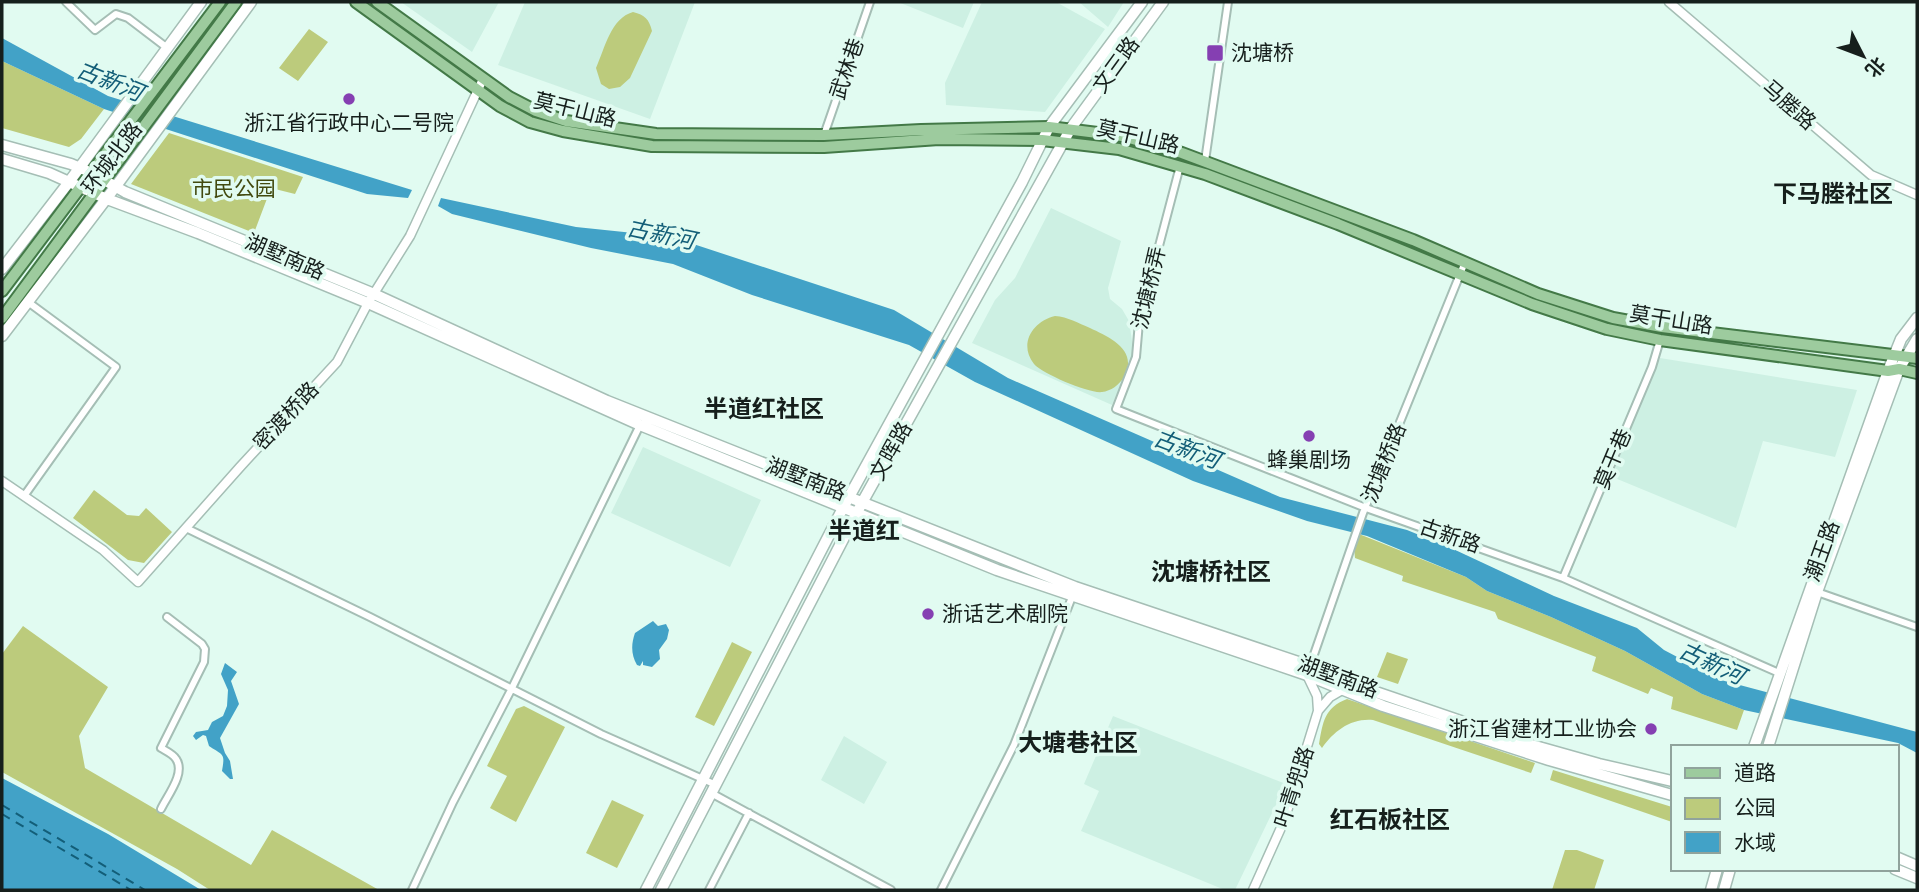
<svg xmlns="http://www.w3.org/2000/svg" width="1919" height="892" font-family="Roboto,'Noto Sans SC',sans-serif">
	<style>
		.built { fill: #cdf0e3 }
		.green { fill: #bccb7c }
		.water { fill: #42a2c7 }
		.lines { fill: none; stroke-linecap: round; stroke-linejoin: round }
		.ferry { stroke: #135e78; stroke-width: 2; stroke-dasharray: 9 7; stroke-linecap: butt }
		.minor-casing { stroke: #a5beb5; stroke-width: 10 }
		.tertiary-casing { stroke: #a5beb5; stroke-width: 11 }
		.secondary-casing { stroke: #a5beb5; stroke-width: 13 }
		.primary-casing { stroke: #437947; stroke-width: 14 }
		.minor { stroke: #fff; stroke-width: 6 }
		.tertiary { stroke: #fff; stroke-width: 8 }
		.secondary { stroke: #fff; stroke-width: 10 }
		.primary { stroke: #9dcb9e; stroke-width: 10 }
		.poi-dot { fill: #853fb2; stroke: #e1fbf1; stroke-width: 2.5 }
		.labels { text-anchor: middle; stroke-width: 7; stroke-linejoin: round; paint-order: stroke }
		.poi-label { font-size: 21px; fill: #161f1c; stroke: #e1fbf1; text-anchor: start }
		.street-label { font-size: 21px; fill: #161f1c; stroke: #e1fbf1 }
		.park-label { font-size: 21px; fill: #424a0f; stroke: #e1fbf1 }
		.water-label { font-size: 23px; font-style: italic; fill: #135e78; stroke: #e1fbf1 }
		.quarter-label { font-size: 24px; font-weight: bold; fill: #161f1c; stroke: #e1fbf1 }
	</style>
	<rect width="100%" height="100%" fill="#e1fbf1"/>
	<path class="built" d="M401,2H499L472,52Z
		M525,2H695L650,119L498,65Z
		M898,2H974L963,28Z
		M982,2H1056L1105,29L1045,112L946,105L945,83Z
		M1079,2H1124L1108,27Z
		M1051,208L1121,241L1108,288L1110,299L1122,309L1129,321L1134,354L1112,405L972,343L995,300L1015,278Z
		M1660,358L1857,390L1835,457L1763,441L1736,528L1610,476Z
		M643,447L761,500L730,567L611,513Z
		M1113,716L1286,784L1235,890H1225L1081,831L1099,791L1084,784Z
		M844,736L887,762L864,804L821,780Z"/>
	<path class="green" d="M633,12C645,15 649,19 652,31L630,78L620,87L609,89L601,84L596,68C605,48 611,18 633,12Z
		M309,29L328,42L298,81L279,68Z
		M2,61L104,109L81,139L69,147L2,128Z
		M169,133L303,177L295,194L271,188L254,233L131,184Z
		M1055,316C1068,317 1078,323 1090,328C1109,337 1139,350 1124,377C1119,385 1111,391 1102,392C1090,394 1043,374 1034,364C1018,344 1033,321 1055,316Z
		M94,490L127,515L139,516L146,508L172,532L144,563L128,560L73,518Z
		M1359,534L1466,577L1487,591L1551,617L1625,651L1702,694L1744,710L1737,730L1671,709L1673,697L1651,688L1648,694L1592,671L1596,657L1498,619L1495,612L1402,581L1403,576L1355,558L1354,548Z
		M23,626L108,687L79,736L85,768L251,865L272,830L379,890H210L177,869L2,772V654Z
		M732,642L752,652L714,726L695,717Z
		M1387,652L1408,659L1398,684L1377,677Z
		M1347,699L1535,763L1531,773L1373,720C1351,718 1334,731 1322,748L1319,744C1323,722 1324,708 1347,699Z
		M524,706L565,727L516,822L490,808L507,776L487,766L516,709Z
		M1553,770L1672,807V822L1550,780Z
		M612,800L644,815L617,868L586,853Z
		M1565,850H1577L1604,860L1594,890H1552Z"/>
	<path class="water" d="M2,38L108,96L412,190L408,198L367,194L104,109L2,61Z
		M441,198L576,227L672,237L894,310L1008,378L1280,497L1407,530L1451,548L1554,596L1637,628L1664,650L1721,680L1917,732V753L1898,743L1744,710L1702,694L1625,651L1551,617L1487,591L1466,577L1367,536L1307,521L1193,481L975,382L909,345L752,295L673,264L591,248L452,214L438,206Z
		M653,621L658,626L666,624L669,630L667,639L659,650L660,659L652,667L643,665V661L640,666L637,665C631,655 631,644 635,633Z
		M225,663L237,672L231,681L239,704L220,738L225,753L230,761L233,779H230L222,771C225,753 224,756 209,746L206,736L203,735L196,740L193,736L196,732L208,730L212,722L223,716L227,706L228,690L221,674Z
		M2,778L108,834L201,890H2Z"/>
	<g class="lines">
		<path class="ferry" d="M2,805L145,890
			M2,814L131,890"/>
		<g class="minor-casing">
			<path id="minor" d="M66,2L95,30L116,14L128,18L166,47
				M824,135L870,2
				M1205,161L1228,2
				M1180,166L1139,322L1136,357L1116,409L1366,508L1563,578L1779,673
				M24,496L116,367L28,302
				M186,528L370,617L601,734L714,784
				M1563,578L1652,367L1660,340
				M1817,592L1917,627
				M1310,666L1363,513L1465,262
				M711,793L891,890
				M161,809C167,796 186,773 176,759C173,754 166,751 161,748L204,662L205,649L202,644L167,617
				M412,890L453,802L511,690L640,425
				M709,890L749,813
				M941,890L1014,745L1072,597"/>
		</g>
		<g class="tertiary-casing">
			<path id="tertiary" d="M1669,2L1871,175L1917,195
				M2,481L103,550L138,582L240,467L337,362L368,303L410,236L483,79
				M1308,672L1307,675L1317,696L1318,711
				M1253,890L1284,821L1318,711L1330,697L1342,690"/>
		</g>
		<g class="secondary-casing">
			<path id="secondary" d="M2,145L71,164L92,173L125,192L374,294L607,401L1075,587L1310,666L1364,688L1528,744L1599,764L1672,781
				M2,159L49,173L107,199L198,233L368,303L640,425L997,570L1307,675L1383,706L1549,760L1672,795
				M2,269L69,182L201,2
				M2,336L116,186L251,2
				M1754,747L1888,371L1901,339L1917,318
				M1768,747L1817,592L1899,369L1917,339
				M1896,857L1917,866
				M1895,869L1917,878
				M646,890L843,508L1022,182L1049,127L1142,2
				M661,890L863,501L1071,128L1163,2
				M1711,890L1717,869
				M1724,890L1730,869"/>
		</g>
		<g class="primary-casing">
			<path id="primary" d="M356,2L500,106L530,122L563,131L652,146L824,147L939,139L1042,140L1119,149L1205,174L1338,224L1532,304L1607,329L1660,340L1888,371L1899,369L1917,373
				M377,2L509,97L536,111L566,121L656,134L824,135L921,130L1049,127L1122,136L1182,153L1413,240L1538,294L1613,318L1662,327L1917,358
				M2,291L220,2
				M2,318L236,2"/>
		</g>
		<use href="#minor" class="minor"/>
		<use href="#tertiary" class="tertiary"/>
		<use href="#secondary" class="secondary"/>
		<use href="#primary" class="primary"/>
	</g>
	<g class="poi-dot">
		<rect x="1206" y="44" width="18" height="18" rx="3.5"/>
		<circle cx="349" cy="99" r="7"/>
		<circle cx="1309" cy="436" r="7"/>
		<circle cx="928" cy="614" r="7"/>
		<circle cx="1651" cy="729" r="7"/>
	</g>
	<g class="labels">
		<g class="poi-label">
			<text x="1231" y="60">沈塘桥</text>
			<text x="349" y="130" text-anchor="middle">浙江省行政中心二号院</text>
			<text x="1309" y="467" text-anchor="middle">蜂巢剧场</text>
			<text x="942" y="621">浙话艺术剧院</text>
			<text x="1637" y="736" text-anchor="end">浙江省建材工业协会</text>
		</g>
		<g class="street-label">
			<text transform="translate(1116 65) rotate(-54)" y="7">文三路</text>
			<text transform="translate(847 69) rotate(-71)" y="7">武林巷</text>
			<text transform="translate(1789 105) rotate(41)" y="7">马塍路</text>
			<text transform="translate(575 110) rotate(14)" y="7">莫干山路</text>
			<text transform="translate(1138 137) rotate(13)" y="7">莫干山路</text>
			<text transform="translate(112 158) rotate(-53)" y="7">环城北路</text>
			<text transform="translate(285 257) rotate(23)" y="7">湖墅南路</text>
			<text transform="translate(1149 288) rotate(-77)" y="7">沈塘桥弄</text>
			<text transform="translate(1671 320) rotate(9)" y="7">莫干山路</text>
			<text transform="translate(286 416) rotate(-47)" y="7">密渡桥路</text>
			<text transform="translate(891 451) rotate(-61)" y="7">文晖路</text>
			<text transform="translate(1613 459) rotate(-67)" y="7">莫干巷</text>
			<text transform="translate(1384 463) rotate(-68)" y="7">沈塘桥路</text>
			<text transform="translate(806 479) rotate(21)" y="7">湖墅南路</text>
			<text transform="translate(1450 536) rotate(19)" y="7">古新路</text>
			<text transform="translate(1822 551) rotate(-70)" y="7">潮王路</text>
			<text transform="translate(1338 677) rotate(20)" y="7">湖墅南路</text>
			<text transform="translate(1294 787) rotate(-72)" y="7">叶青兜路</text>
		</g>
		<g class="park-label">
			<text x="234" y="196">市民公园</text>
		</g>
		<g class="water-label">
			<text transform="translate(110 81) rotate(22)" y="8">古新河</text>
			<text transform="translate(661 234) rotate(12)" y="8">古新河</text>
			<text transform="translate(1187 449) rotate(21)" y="8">古新河</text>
			<text transform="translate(1712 663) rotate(25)" y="8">古新河</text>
		</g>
		<g class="quarter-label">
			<text x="1833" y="202">下马塍社区</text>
			<text x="764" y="417">半道红社区</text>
			<text x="864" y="539">半道红</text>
			<text x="1211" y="580">沈塘桥社区</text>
			<text x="1078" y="751">大塘巷社区</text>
			<text x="1390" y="828">红石板社区</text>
		</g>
	</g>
	<rect width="1919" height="892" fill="none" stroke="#161f1c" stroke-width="7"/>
	<rect x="1671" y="745" width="228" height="126" fill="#e1fbf1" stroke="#90a39c" stroke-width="2"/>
	<rect x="1685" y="768" width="35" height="10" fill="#9dcb9e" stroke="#90a39c" stroke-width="2"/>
	<text x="1734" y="780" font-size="21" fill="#161f1c">道路</text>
	<rect x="1685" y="798" width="35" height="21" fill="#bccb7c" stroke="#90a39c" stroke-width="2"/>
	<text x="1734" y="815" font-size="21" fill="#161f1c">公园</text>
	<rect x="1685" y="832" width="35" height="21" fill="#42a2c7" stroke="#90a39c" stroke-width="2"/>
	<text x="1734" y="850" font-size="21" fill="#161f1c">水域</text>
	<g transform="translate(1863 56) rotate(132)" stroke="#e1fbf1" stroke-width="5" paint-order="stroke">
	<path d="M0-5L12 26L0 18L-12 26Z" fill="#161f1c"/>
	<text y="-10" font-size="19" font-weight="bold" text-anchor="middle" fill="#161f1c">北</text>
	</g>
</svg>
